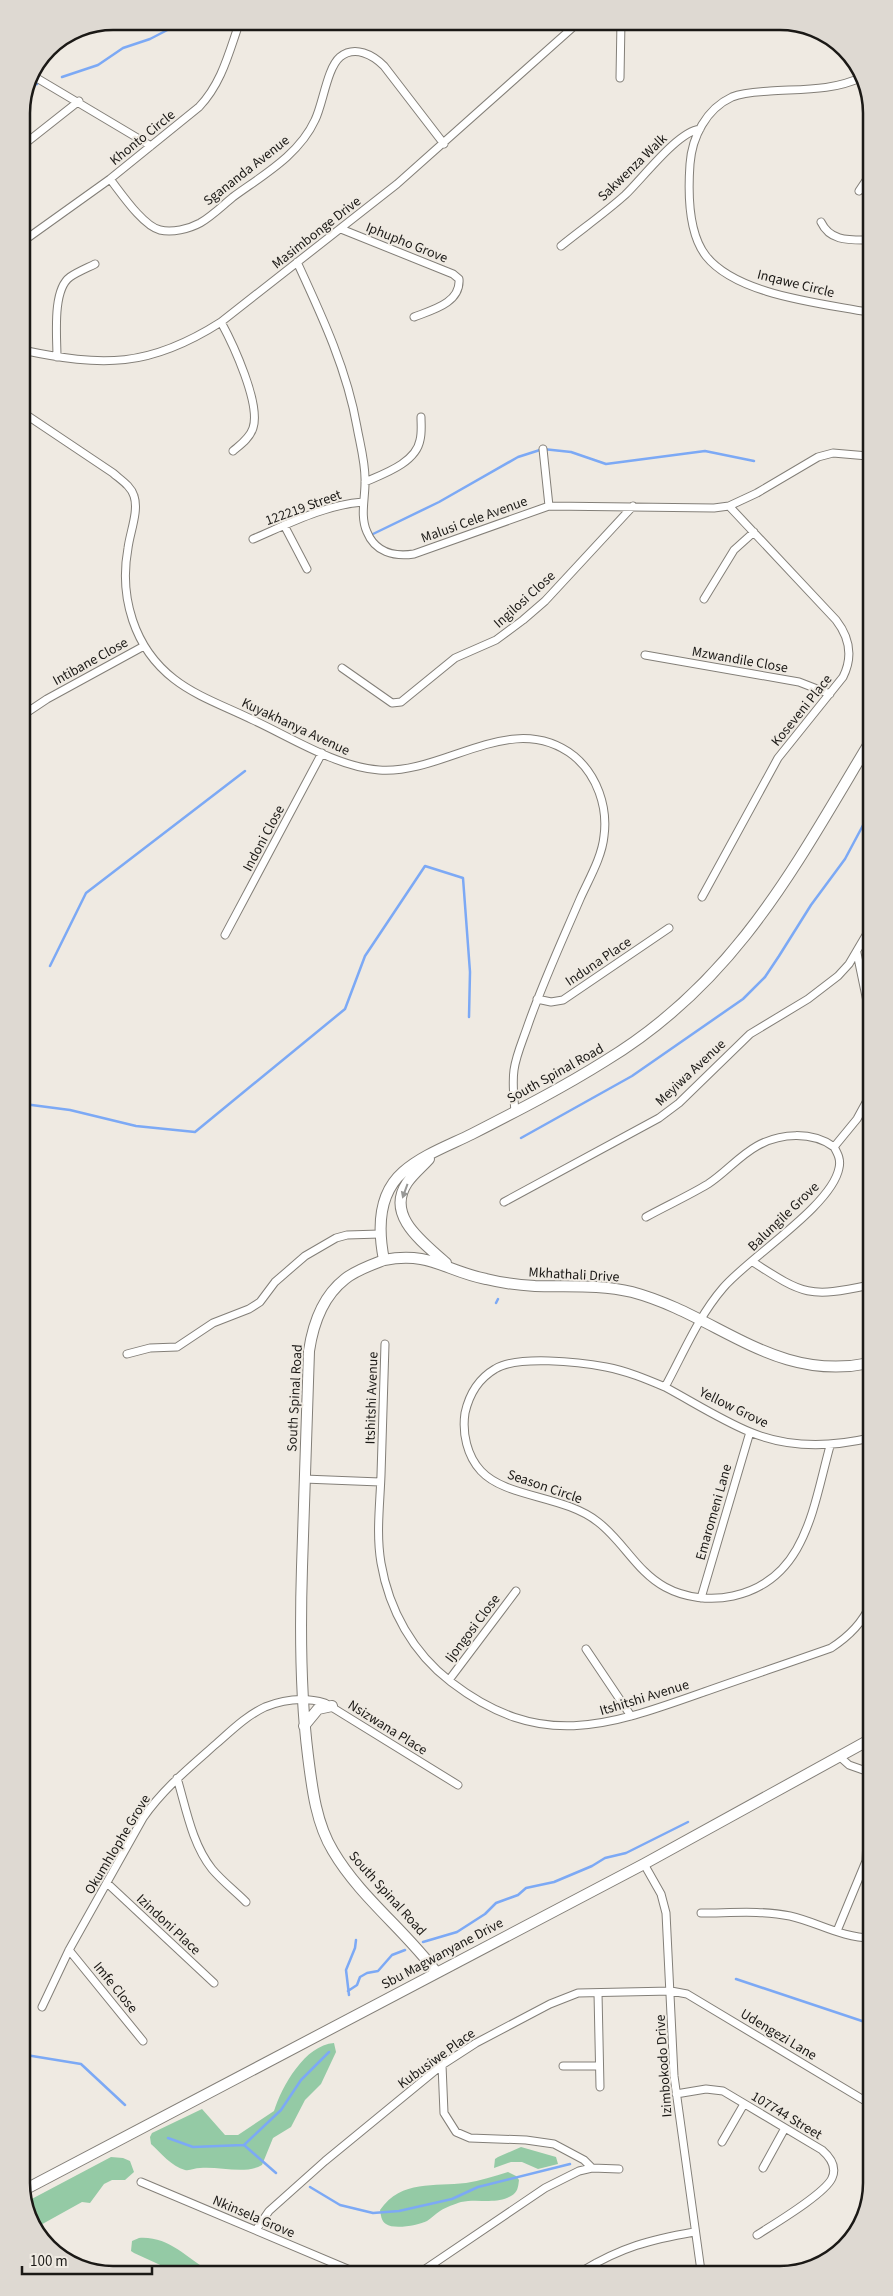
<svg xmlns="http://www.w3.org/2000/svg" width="893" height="2296" font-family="'Source Sans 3',sans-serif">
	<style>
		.green { fill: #94caa5 }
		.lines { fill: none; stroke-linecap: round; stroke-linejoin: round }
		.stream { stroke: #7ca9f5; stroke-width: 2.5 }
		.street-casing { stroke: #837f78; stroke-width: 9 }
		.secondary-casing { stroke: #837f78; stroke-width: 12 }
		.street { stroke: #fff; stroke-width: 7 }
		.secondary { stroke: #fff; stroke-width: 10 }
		.oneway { fill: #989896 }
		.labels { text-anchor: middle; stroke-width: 4; stroke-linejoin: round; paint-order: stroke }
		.street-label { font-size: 14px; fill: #1b1916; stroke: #efeae2 }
		.rim { fill: none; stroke: #1b1916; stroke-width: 2.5 }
	</style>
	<rect width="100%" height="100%" fill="#efeae2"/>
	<path class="green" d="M334,2043L336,2052L321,2084L305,2100L291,2127L273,2138L262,2165C245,2175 219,2166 200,2168C195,2168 190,2171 185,2170C172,2167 160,2152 151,2144L150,2137L152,2133L202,2109L225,2135H238L274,2111C282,2086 305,2045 334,2043Z
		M521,2147L556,2157L558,2164L538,2169L522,2162H511L494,2168L495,2159L498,2157Z
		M111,2157L123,2158L130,2161L134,2172L125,2180H112L104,2184L90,2203L82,2202L37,2227L26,2212V2202Z
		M508,2172L516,2176L519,2180C518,2187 518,2192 511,2196C496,2205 478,2198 461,2202C455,2204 446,2207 440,2211C435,2214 432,2218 427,2221C419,2225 394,2230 386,2224C381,2221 381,2215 380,2210C402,2179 434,2187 466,2183C480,2181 494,2176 508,2172Z
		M139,2238C169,2236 185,2257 209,2271L215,2272L236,2268H239L242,2274H180L134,2253L131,2251L132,2241Z"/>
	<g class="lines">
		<path class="stream" d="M62,77L98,65L123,48L150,39L175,26L178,21
			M32,85L37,84
			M373,534L439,502L518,457L543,449L571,452L606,464L705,451L754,461
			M50,966L86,893L245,771
			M24,1104L70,1110L136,1126L195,1132L345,1009L365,956L425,866L463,878L470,972L469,1017
			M521,1138L632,1076L743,999L765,977L779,956L811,905L845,859L869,814
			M496,1303L498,1299
			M423,1942L457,1932L485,1914L496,1903L518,1895L526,1888L554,1882L592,1866L605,1858L626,1853L688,1822
			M736,1979L871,2024
			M348,1991L357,1985L360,1977L367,1973L378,1971L392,1955L405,1950
			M349,1995L346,1970L355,1948L356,1940
			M26,2055L81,2064L125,2105
			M168,2138L193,2147L244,2145L281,2110L301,2080L329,2052
			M244,2145L276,2173
			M310,2187L340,2205L373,2213L399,2211L452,2199L478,2187L570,2164"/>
		<g class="street-casing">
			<path id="street" d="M35,77L151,146
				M862,77C833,91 801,89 770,91C757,92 744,92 732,97C706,109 692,137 690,164C688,192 688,233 706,256C737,295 820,303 867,312
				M620,78L621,21
				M22,146L79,101
				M110,179C121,193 143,226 160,230C172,233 189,229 200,223C212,216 222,206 233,197C263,175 299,155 315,120C323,104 327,68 340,57C355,45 373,55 384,66L444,144
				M859,191L867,179
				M821,222C830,241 848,240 867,240
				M341,229L453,274L459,279C461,303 432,310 414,317
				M22,242L110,179L199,107C222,83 229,52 240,21
				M561,246C582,229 605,213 625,195C643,178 677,132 700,129
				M297,262C321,314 347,369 357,427C360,444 366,465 365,483C365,499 360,517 367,532C375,552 394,557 414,554L549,506L714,508L729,506L757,493L818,457L833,453L868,456
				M221,322C233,344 261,404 253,428C250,438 240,445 233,451
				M22,350C103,367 149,368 221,322L397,184L580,21
				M57,357C57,337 52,290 70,277C77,272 87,268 95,264
				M22,412L113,473C121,480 131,486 134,496C139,511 130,532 128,548C119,597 134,648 174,679C197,697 227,707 253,720C290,737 337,767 379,770C445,775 512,708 574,756C597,775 608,807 604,836C602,857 589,879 580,899C562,941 543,982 528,1025C523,1040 516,1055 514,1070C512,1084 514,1098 515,1112
				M543,449L549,506
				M365,482C383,474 416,463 420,440C422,433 421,424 421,417
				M284,525L307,569
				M253,539C288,524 324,505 363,502
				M704,599L734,550L754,532
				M645,655L799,682L830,694
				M342,668L392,703L401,702L455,658L496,640L523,620L545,601L633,506
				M23,715L47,699L144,646
				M702,897L778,758L843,677C853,657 850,638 836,620L729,506
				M225,935L322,753
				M857,953L869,1011
				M537,999L551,1002L563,1000L669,928
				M834,1147L857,1119L869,1097
				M504,1202L659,1118L679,1103L750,1034L808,999L838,976L849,964L869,930
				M646,1217C666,1206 688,1196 708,1184C725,1173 739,1156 757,1146C780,1133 812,1131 834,1147C838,1154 841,1160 839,1168C832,1206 748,1258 723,1288C698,1317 683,1354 665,1387C693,1402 721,1420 750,1432C788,1448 831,1447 870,1438
				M753,1262C804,1295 809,1298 870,1285
				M385,1344C384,1388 382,1431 381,1475C380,1504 376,1534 381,1563C389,1610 413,1653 451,1682C541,1751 608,1726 704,1692C746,1677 789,1663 831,1648C848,1637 862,1624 870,1605
				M127,1354L150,1348L177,1347L213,1323L249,1309L260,1302L275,1282L305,1256L336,1238L347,1235L380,1234
				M665,1387C646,1379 627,1371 606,1367C580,1362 517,1355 495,1369C478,1379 469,1395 465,1413C462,1433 467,1456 481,1471C506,1498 564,1495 598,1522C623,1541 637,1572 665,1587C685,1598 711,1601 733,1596C806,1580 813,1507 830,1446
				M304,1479L380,1482
				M701,1598L750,1432
				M586,1649L631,1716
				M449,1680L516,1591
				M177,1778C186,1808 192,1844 212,1869C222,1881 235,1891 246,1902
				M644,1864L661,1894L666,1913L674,2076L701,2271
				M107,1883L214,1983
				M701,1913C730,1913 761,1910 790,1916C817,1922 842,1938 871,1938
				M837,1931L866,1861L870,1779L866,1771L849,1765L840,1757
				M69,1950L143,2041
				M598,1993L600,2087
				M42,2007L69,1950L143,1818C163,1789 190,1767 216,1744C232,1730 246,1716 265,1707C285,1699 305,1697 325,1703L458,1785
				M442,2065L444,2113L456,2132L470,2138L526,2140L554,2144L584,2160L592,2168
				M563,2066H599
				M676,2094L706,2089L723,2091L822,2150C830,2157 837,2167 832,2178C825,2194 774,2224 757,2235
				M722,2142L744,2104
				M763,2168L785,2128
				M141,2182L357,2273
				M256,2230L269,2211L325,2161L442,2065L476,2043L550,2004L578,1993L671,1991L687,1994L872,2105
				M596,2263L600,2271
				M582,2271C622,2247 649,2240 694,2232
				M421,2272L545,2188L579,2171L592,2168L619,2169"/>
		</g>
		<g class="secondary-casing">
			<path id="secondary" d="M429,1159C422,1167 413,1174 407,1183C385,1216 424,1243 446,1263
				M384,1260C430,1251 445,1271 486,1279C502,1283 518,1285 535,1286C567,1287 600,1284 632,1292C718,1315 774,1383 870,1363
				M304,1726L318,1709L332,1706
				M436,1972C405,1930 360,1897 333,1851C316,1823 312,1788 308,1756C300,1693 300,1631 302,1567C304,1495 307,1423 309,1351C313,1324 322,1297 345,1279C356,1270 371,1265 384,1260C378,1230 378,1194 403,1172C422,1155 450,1145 472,1134C517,1111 562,1088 605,1061C734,983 793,870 868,745
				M26,2189L644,1864L871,1739"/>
		</g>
		<use href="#street" class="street"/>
		<use href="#secondary" class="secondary"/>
	</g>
	<defs><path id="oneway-solid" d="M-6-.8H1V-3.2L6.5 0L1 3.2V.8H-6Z" transform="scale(1.25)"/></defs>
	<use class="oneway" href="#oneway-solid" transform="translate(405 1191) rotate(110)"/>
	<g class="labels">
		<g class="street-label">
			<text transform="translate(142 137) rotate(-39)" y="5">Khonto Circle</text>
			<text transform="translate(632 167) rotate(-44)" y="5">Sakwenza Walk</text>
			<text transform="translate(246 170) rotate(-38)" y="5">Sgananda Avenue</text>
			<text transform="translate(316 232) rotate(-38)" y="5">Masimbonge Drive</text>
			<text transform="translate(407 242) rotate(22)" y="5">Iphupho Grove</text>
			<text transform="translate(796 283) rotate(14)" y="5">Inqawe Circle</text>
			<text transform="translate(303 507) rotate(-20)" y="5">122219 Street</text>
			<text transform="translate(474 519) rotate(-20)" y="5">Malusi Cele Avenue</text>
			<text transform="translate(524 599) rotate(-42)" y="5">Ingilosi Close</text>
			<text transform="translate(740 659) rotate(10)" y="5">Mzwandile Close</text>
			<text transform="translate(90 661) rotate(-29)" y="5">Intibane Close</text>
			<text transform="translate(801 710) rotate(-51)" y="5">Koseveni Place</text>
			<text transform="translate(296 726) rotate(25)" y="5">Kuyakhanya Avenue</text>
			<text transform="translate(263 838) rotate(-62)" y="5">Indoni Close</text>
			<text transform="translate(598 961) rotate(-34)" y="5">Induna Place</text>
			<text transform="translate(690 1072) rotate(-43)" y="5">Meyiwa Avenue</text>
			<text transform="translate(555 1073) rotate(-29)" y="5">South Spinal Road</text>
			<text transform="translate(783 1216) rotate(-44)" y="5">Balungile Grove</text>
			<text transform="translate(574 1274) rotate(3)" y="5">Mkhathali Drive</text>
			<text transform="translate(294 1398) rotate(-87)" y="5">South Spinal Road</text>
			<text transform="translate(371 1398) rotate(-88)" y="5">Itshitshi Avenue</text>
			<text transform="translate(734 1407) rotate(26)" y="5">Yellow Grove</text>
			<text transform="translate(545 1486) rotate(19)" y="5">Season Circle</text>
			<text transform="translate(713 1512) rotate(-74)" y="5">Emaromeni Lane</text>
			<text transform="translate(472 1628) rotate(-53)" y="5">Ijongosi Close</text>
			<text transform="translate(644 1697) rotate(-17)" y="5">Itshitshi Avenue</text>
			<text transform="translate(388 1727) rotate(32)" y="5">Nsizwana Place</text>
			<text transform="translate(117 1844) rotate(-59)" y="5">Okumhlophe Grove</text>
			<text transform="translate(388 1893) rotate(48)" y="5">South Spinal Road</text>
			<text transform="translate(169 1924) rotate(43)" y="5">Izindoni Place</text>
			<text transform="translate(442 1953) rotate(-28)" y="5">Sbu Magwanyane Drive</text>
			<text transform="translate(116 1987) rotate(51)" y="5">Imfe Close</text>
			<text transform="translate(779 2034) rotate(31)" y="5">Udengezi Lane</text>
			<text transform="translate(436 2058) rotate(-36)" y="5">Kubusiwe Place</text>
			<text transform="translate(663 2066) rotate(-94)" y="5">Izimbokodo Drive</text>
			<text transform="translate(787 2115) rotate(31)" y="5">107744 Street</text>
			<text transform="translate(254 2216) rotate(23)" y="5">Nkinsela Grove</text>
		</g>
	</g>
	<path d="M0 0H893V2296H0ZM113 30H780A83 83 0 0 1 863 113V2183A83 83 0 0 1 780 2266H113A83 83 0 0 1 30 2183V113A83 83 0 0 1 113 30Z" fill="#ded9d2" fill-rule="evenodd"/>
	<path class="rim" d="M113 30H780A83 83 0 0 1 863 113V2183A83 83 0 0 1 780 2266H113A83 83 0 0 1 30 2183V113A83 83 0 0 1 113 30Z"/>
	<path d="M22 2266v8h130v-8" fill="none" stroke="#1b1916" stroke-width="2.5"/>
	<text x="30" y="2266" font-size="15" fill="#1b1916" stroke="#efeae2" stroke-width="4" paint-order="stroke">100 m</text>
</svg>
